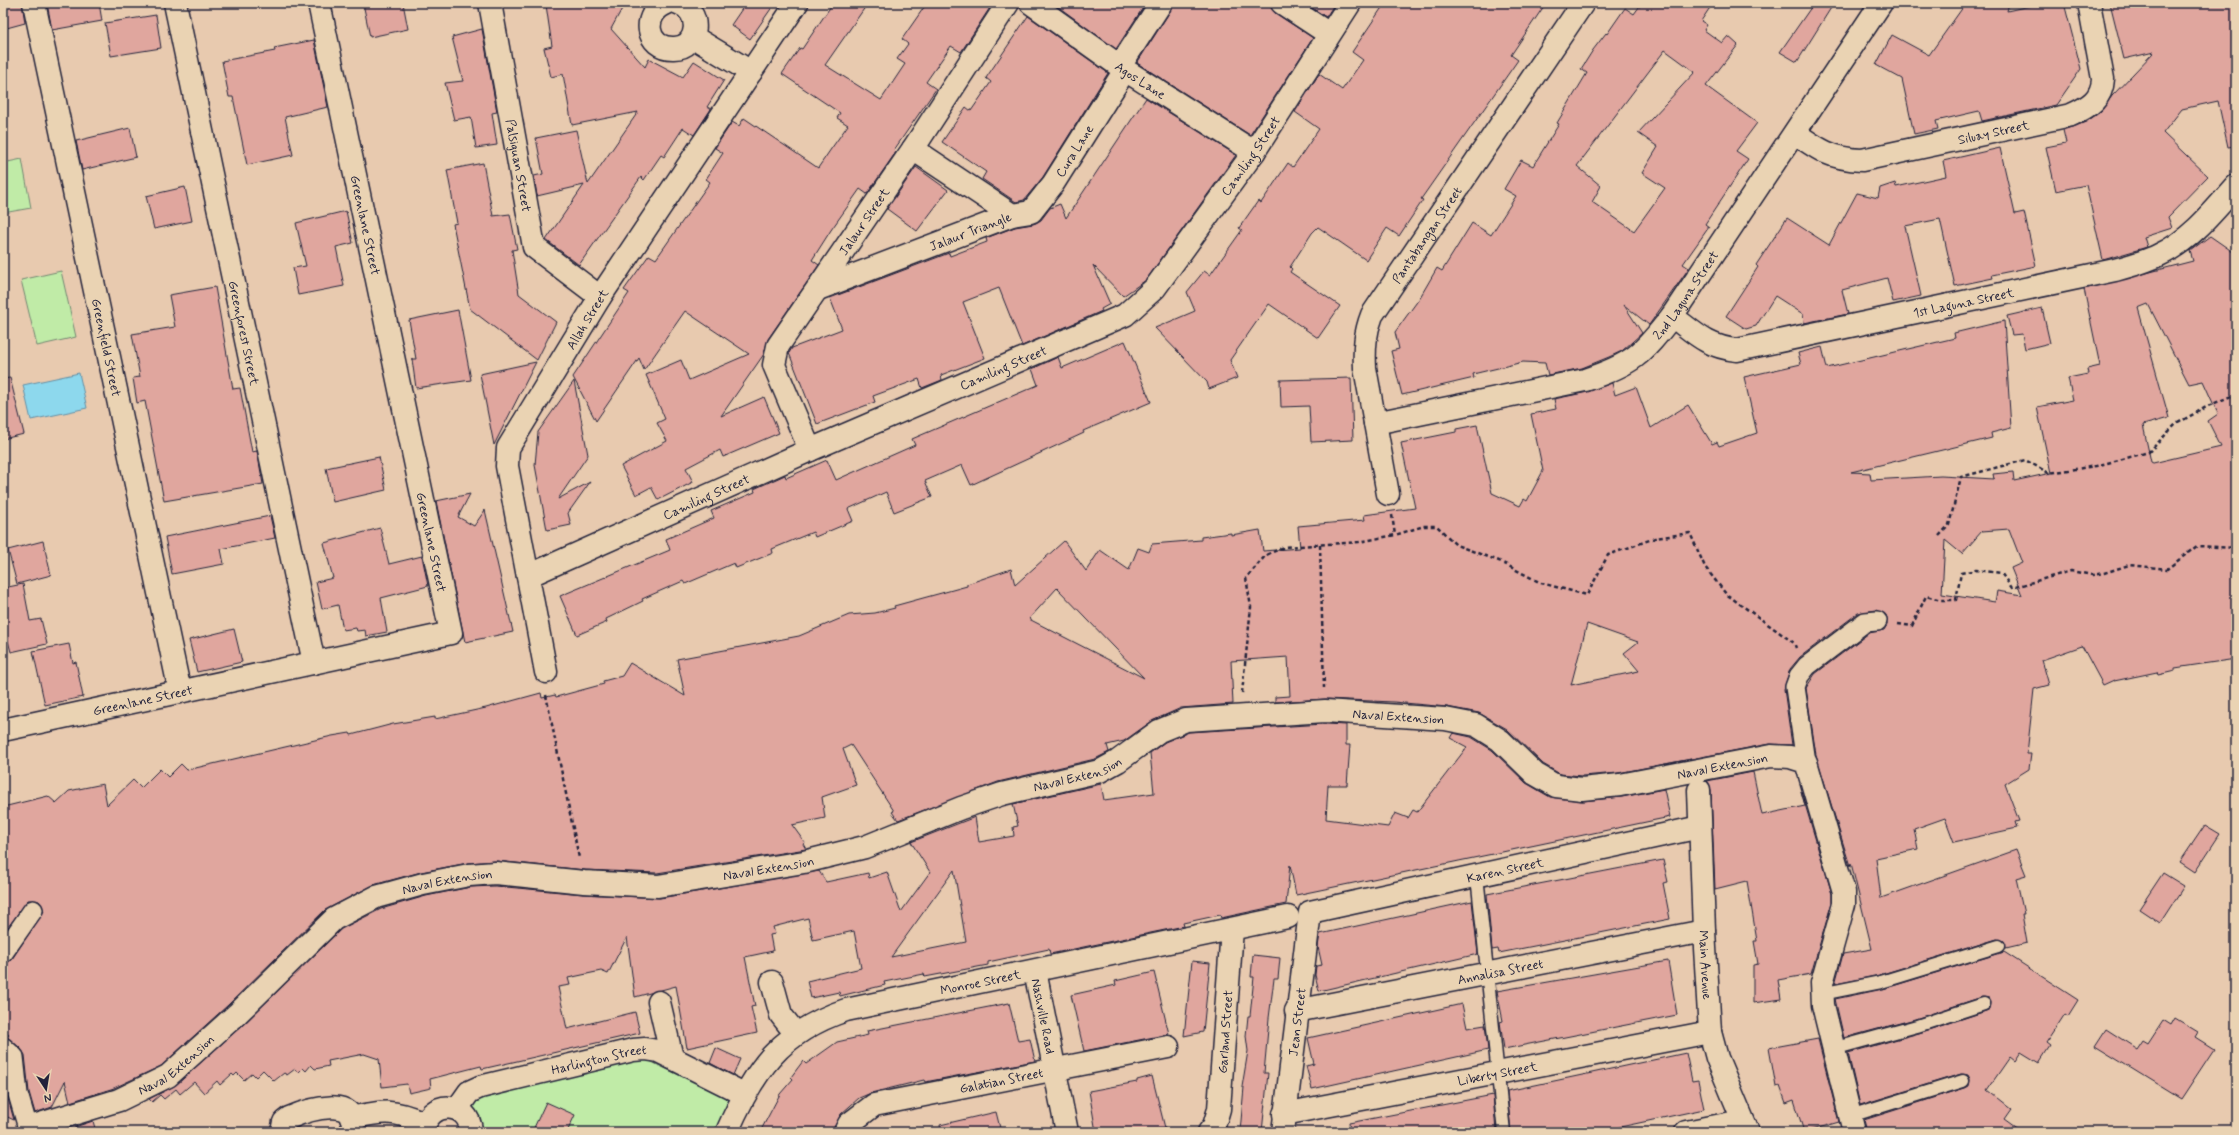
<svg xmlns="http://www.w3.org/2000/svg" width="2239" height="1135" font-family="Mynerve,sans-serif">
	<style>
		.green { fill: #c0eba7; stroke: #718671 }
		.water { fill: #8dd8ed; stroke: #628fa6 }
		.building { fill: #e0a69e; stroke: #22223b; fill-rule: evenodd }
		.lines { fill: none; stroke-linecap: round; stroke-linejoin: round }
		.service-casing { stroke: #22223b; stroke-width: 15 }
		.pedestrian-casing { stroke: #22223b; stroke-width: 22 }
		.minor-casing { stroke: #22223b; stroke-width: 25 }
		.path { stroke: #22223b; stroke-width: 2.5; stroke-dasharray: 4 3; stroke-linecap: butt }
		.service { stroke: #ead3b3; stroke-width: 12 }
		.pedestrian { stroke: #ead3b3; stroke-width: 19 }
		.minor { stroke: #ead3b3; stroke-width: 22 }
		.labels { text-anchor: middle; stroke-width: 3; stroke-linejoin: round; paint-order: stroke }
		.street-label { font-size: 13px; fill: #22223b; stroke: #ead3b3 }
	</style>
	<rect width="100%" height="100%" fill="#e8caaf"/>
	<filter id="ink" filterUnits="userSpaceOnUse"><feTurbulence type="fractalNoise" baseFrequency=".025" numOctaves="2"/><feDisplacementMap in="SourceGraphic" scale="8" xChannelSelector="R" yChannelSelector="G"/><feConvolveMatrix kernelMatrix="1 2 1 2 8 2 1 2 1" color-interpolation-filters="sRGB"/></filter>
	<g filter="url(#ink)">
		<path class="green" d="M22,159L31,208L3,213V163Z
			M61,271L76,337L37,346L21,280Z
			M639,1056L731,1100L717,1132H487L478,1128C474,1115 470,1105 478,1093Z"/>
		<path class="water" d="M79,373L87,408L31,420L23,385Z"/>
		<path class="building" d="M3,3H22L25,23L3,29Z
			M47,3H99L102,21L52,30Z
			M363,3H403L408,29L370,37Z
			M555,3H625L611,29L645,67L649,59L683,77L694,61L724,80L707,107L711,109L694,135L683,128L664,157L661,155L644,180L641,177L579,265L546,240L584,185L537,196L534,176L543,174L536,138L576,130L588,184L638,112L572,125L563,74L551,77L544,48L552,46L546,5Z
			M746,3H775L750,39L731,25Z
			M833,3H868L825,65L881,100L905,64L897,59L908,44L902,39L927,3H993L961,52L951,46L926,82L936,89L894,150L896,152L867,194L860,189L831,230L812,260L819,265L768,339L764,354L721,416L764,397L779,433L723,457L720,450L686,468L693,482L658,500L651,487L636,495L621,466L667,441L657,423L665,419L646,375L681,360L689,380L749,354L685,311L644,370L639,358L596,421L573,377L629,293L624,290L649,255L656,259L710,182L706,179L723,153L715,148L732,122L739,126L744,118L818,168L831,149L848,125L837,118L840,113L782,74L800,48L802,49Z
			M1053,3H1146L1116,49Z
			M1173,3H1270L1275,13L1313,38L1250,135L1137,63L1171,10Z
			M1305,3H1335L1326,17Z
			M1385,3H1546L1511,55L1518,60L1421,199L1423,200L1399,236L1387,228L1366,260L1318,227L1312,233L1290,267L1292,269L1290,272L1340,306L1318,338L1269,304L1230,360L1237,378L1209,389L1207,382L1155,328L1195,311L1187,292L1204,271L1210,275L1242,230L1239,228L1258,201L1261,203L1288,163L1293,167L1319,129L1295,112L1319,74L1342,90L1363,60L1352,52Z
			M1642,3H1713L1701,21L1707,25L1704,30L1722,43L1728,36L1738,45L1706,86L1757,123L1736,151L1748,159L1705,224L1709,227L1683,264L1689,268L1649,325L1624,305L1642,333L1622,351L1609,357L1582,368L1548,375L1545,363L1523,362L1473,374L1474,378L1402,395L1391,351L1399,349L1395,332L1419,299L1437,268L1442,271L1472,223L1491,235L1516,196L1504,189L1521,160L1533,166L1559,124L1557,123L1587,73L1581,69L1593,50L1606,33L1607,34L1625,8L1634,14ZM1665,50L1695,72L1638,133L1658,147L1642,173L1665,188L1634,231L1592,202L1601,186L1577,166Z
			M1814,3H1834L1797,62L1780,52Z
			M1966,3H2009L2007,11L2043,3H2064L2081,69L2056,105L1982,121L1979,111L1936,121L1938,129L1914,134L1902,79L1876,65L1892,35L1929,55Z
			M2110,3H2236V146L2228,147L2218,101L2182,109L2163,133L2208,176L2168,217L2172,228L2144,237L2147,247L2103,260L2086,185L2056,191L2046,147L2066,143L2063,130L2086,122L2101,111L2112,96L2154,52L2124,59Z
			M156,15L161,48L111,56L105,23Z
			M1028,16L1108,73L1043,177L1024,200L1016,202L982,179L986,172L942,142L966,107L971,111L991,82L986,78Z
			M482,29L497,112L492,113L497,145L476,148L471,117L454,120L445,83L463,81L452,37Z
			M314,40L328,107L285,117L293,155L247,165L233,97H229L222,61L275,51L274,48Z
			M1146,98L1236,155L1146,280L1123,296L1093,265L1110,304L1101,309L1102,311L1022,346L999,288L963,302L985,358L941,375L942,380L922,388L919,379L873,396L875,402L817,424L789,353L792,348L842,329L830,298L949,253L950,256L987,242L986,238L1015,227L1033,224L1041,220L1050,208L1060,204L1066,218Z
			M130,128L136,157L82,170L76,141Z
			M2000,148L2015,214L2024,212L2036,266L1992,275L1993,278L1955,286L1940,219L1905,226L1921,296L1893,302L1887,278L1842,290L1848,314L1804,323L1803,314L1775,296L1756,326L1746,329L1726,316L1758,267L1756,265L1787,218L1829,245L1857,193L1878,198L1880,188L1895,183L1896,187L1946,176L1943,161Z
			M483,163L493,216L510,214L517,249L512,250L519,294L556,322L537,360L470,309L453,224L457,223L447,170Z
			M916,167L948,190L917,231L887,209Z
			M185,187L192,221L154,229L146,196Z
			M346,211L353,243L336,247L344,286L298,295L293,268L306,266L296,223Z
			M2210,236L2236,254V659L2175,668V671L2158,675L2157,672L2114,681V680L2103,685L2082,646L2042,660L2049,685L2034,689L2027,754H2031L2029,769L2005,784L2019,821L2015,822L2017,828L1954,842L1945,818L1914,829L1918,849L1876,858L1881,898L2016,850L2026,875L2016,878L2024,914H2022L2027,943L2006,948L2004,941L1997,939L1879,975L1835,984L1843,954L1872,949L1851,863L1850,866L1816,755L1806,688L1815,674L1869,633L1884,630L1887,625L1886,615L1876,610L1858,613L1800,657L1790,669L1784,689L1792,745L1769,744L1618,773L1582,776L1560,774L1543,764L1507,729L1479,713L1447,707L1394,702L1326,699L1275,702V697L1290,696L1288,657L1231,661L1233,704L1181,708L1152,721L1124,741L1107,745L1109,752L1095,759L998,782L898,820L892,812L894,811L851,745L843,749L856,785L822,797L825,818L792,825L805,843L803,844L806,849L657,873L585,870L496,861L468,863L421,872L373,885L325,910L228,1005L161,1066L114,1088L70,1102L65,1081L52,1107L35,1113L29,1092L25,1055L21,1049L7,1037L9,1035L3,1030V964L12,959L44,911L39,901L28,900L3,934V807L48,796L56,803L69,791L103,784L107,805L133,780L141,788L160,769L168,777L181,764L187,770L332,736L350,733L351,735L393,724L435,717V719L486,708L541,693L542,698L555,695L556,697L604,684L603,681L622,676L630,663L685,696L677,659L799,636L849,615L875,613L895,608L894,606L967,586V584L1011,569L1015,585L1064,541L1086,571L1100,550L1129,570L1138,548L1149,552L1152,544L1201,540V537L1231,533V535L1260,530L1263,551L1300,548L1298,526L1365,520L1364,515L1415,508L1401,443L1456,432V429L1477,425L1492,493L1520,506L1524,499L1527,501L1543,471L1531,414L1556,409L1554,399L1588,392L1612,383L1615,395L1636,387L1651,428L1688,405L1712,444L1717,442L1719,446L1757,433L1744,377L1801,364L1798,353L1822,347L1827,368L1955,338L1954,333L2004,321L2011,428L1991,433L1992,438L1851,472L1870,473L1871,480L1941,476L1994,479L1993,474L2013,472L2014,481L2051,473L2037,407L2073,400L2068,378L2088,374L2087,369L2100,366L2084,289L2193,261L2190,251ZM2148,304L2189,384L2203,381L2218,414L2208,421L2221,447L2153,463L2151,462L2143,425L2169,418L2138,308ZM2009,529L2022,563L2011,568L2022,595L1997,591L1995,602L1942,594L1945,540L1962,554L1982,531ZM1057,588L1144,678L1029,619ZM1587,624L1638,642L1624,653L1639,671L1571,685Z
			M215,287L233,389L240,388L252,452L257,451L263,484L164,501L145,401L137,403L133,378L140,377L132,334L175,327L169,295Z
			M2042,308L2050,343L2025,349L2022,334L2012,335L2007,316Z
			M458,310L471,380L416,388L412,359H416L409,320Z
			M1125,341L1151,402L1083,431L1084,433L971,485L962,465L925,481L932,497L894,512L886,492L848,509L853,521L815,537L813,532L772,549L773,553L736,568L734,563L685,584L683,581L642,599L643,601L606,619L607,622L577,635L560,596L670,550L666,539L714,518L711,511L755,492L754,489L785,475L786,478L827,460L836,480L915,445L912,439L1038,385L1032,369L1058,357L1062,368Z
			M536,362L494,445L480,374Z
			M10,378L24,434L3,439V379Z
			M1351,378L1353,440L1311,442L1309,406L1281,407L1280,380Z
			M574,381L588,455L558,499L590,482L568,513L571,525L547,530L535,465L538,432Z
			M379,457L386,490L333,502L326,468Z
			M470,494L458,517L474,526L485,510L513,632L465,642L436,501Z
			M270,516L275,538L221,549L224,564L172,574L165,537Z
			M380,528L389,564L422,556L428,586L381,598L387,632L366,636L365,630L357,631L356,628L343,630L338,605L322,609L316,582L333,578L324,543Z
			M43,541L51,575L17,584L8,550Z
			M23,584L30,621L41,619L47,644L11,652L7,637L3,638V588Z
			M234,629L242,662L197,672L189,640Z
			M69,644L73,663L76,662L83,697L45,705L33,651Z
			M1325,724L1346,725V745H1350L1347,785H1328L1326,819L1388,827L1395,813L1408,818L1413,810L1417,812L1467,747L1450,738L1453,733L1471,737L1492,750L1526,783L1550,797L1583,801L1622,797L1664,789L1670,817L1296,895L1290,865L1286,904L1221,918L1220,915L1183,923L1184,926L1050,954L1049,949L988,962V965L925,977L924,974L884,982L885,985L840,996L839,992L811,998L807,981L861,968L854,931L813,940L808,918L773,927L775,934L770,935L773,951L745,957L755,1006L751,1007L757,1033L687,1048L676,986L635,997L627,937L608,974L601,971L568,978L570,985L558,987L567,1029L635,1012L640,1033L482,1069L481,1066L430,1079L431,1088L409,1093L407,1084L382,1087L379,1059L364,1054L328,1061L329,1066L315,1069L311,1065L306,1071L303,1068L298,1073L295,1069L287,1075L284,1073L274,1081L263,1070L256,1077L252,1073L244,1080L237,1073L234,1076L232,1074L220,1085L217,1081L204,1093L194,1082L180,1094L176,1089L164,1099L160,1095L152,1102L149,1099L176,1085L245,1023L341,929L381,909L426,896L471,887L495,886L583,894L660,898L819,871L826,882L868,873L869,878L887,872L901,912L930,872L911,842L975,817L979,842L1014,836L1013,827L1018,826L1013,804L1101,784L1104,800L1154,793L1150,753L1165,742L1189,732ZM954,870L966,942L891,957Z
			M1753,772L1762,815L1805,806L1801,791L1832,894V902L1811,974L1778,980L1781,999L1753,1003V965L1758,964L1754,941H1757L1747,881L1715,889L1711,790L1707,781Z
			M2205,825L2220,834L2195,872L2180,862Z
			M1663,860L1668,882L1663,883L1670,919L1499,953L1498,949L1492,950L1487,894Z
			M2163,873L2184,886L2160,923L2139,909Z
			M1472,901L1478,954L1319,991L1315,975L1316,966L1322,965L1318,947L1320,934Z
			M2004,952L2078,1000L2068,1016L2065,1014L2046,1043L2050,1046L2039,1063L2021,1052L2015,1061L2010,1057L1987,1090L2011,1109L2004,1119L2022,1132H1867L1864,1120L1965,1088L1969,1086L1970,1079L1968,1075L1961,1074L1860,1105L1848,1053L1919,1033L1986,1011L1990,1009L1991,1002L1989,998L1982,997L1915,1019L1844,1038L1835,999L1883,989Z
			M1253,955L1280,958L1278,979H1274L1269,1018L1264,1073H1268L1262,1132H1240L1244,1087H1242L1248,1051L1246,1036L1248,1016H1250L1254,977H1251Z
			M1192,961L1210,963L1203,1032L1184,1036Z
			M1668,961L1677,1015L1504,1049L1500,1022L1503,1021L1497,991Z
			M1154,972L1169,1034L1084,1051L1071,995L1116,985L1115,981Z
			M1009,1003L1018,1041L1030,1039L1035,1061L925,1082L924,1080L871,1093L859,1098L841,1114L832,1132H760L780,1094L793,1079L791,1077L803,1061L806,1064L837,1042L868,1035L867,1031Z
			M1462,1004L1467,1028L1485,1025L1488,1050L1312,1089L1306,1066L1314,1064L1308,1038Z
			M2175,1018L2198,1032L2195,1037L2214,1049L2181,1099L2095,1046L2106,1029L2137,1049L2143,1040L2148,1043L2163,1020L2171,1025Z
			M1818,1039L1839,1122L1804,1132L1794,1100L1786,1103L1780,1086L1776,1087L1769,1048Z
			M716,1048L740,1059L733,1075L710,1063Z
			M1686,1053L1692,1081L1698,1080L1704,1109L1597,1132H1511L1507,1091Z
			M3,1062L7,1095L14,1120L3,1115Z
			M1152,1076L1166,1132H1096L1089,1091L1137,1082V1080Z
			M1493,1095L1496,1132H1350L1349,1123Z
			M546,1102L575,1115L567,1132H532Z
			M996,1112L1001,1132H941L940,1125Z
			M93,1121L96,1132H76L75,1127Z"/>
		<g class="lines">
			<g class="service-casing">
				<path id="service" d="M1477,876L1504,1132
					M1821,994L1881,982L1999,946
					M1833,1049L1917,1026L1984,1004
					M1850,1116L1963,1081"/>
			</g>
			<g class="pedestrian-casing">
				<path id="pedestrian" d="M1806,762L1795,687L1799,676L1807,666L1865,622L1877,621
					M3,953L33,910
					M3,1047L14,1057L18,1094L28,1128"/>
			</g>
			<g class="minor-casing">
				<g id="minor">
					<path id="s1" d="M34,3L180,692"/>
					<path id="s2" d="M175,3L314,663"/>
					<path id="s3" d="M490,3L534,247L600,297"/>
					<path d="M667,3C641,13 645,49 674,48C700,48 702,10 678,3"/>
					<path id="s4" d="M1031,3L1125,70L1254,152"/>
					<path d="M1282,3L1329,34"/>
					<path d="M693,37L751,72"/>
					<path d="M1120,66L1161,3"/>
					<path id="s5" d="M1795,133C1819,150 1832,159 1862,160L2071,115C2089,107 2102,99 2103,79L2089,3"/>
					<path d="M913,149L1012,215"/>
					<path id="s6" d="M818,289L1012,215L1031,212L1053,184L1125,70"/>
					<path id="s7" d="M1672,316C1695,333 1707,347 1737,350L2115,270C2130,266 2145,262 2159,255C2190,241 2214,211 2236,186"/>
					<path id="s8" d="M1375,423L1585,380C1633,364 1642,355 1672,316L1881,3"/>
					<path id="s9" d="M810,450L774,365L778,346L913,149L1008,3"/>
					<path id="s10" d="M1388,494L1365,368C1364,348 1365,333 1372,315L1583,3"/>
					<path id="s11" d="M528,576L810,450L1125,315L1155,288L1254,152L1350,3"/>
					<path id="s12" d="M546,672L507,466L508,448L600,297L797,3"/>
					<path id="s13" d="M3,730L451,633L319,3"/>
					<path id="s14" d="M1699,790L1704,931L1710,1032L1717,1058L1748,1132"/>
					<path id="s15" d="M1035,971L1067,1132"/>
					<path d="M772,982L781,1015L796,1034"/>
					<path d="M659,1002L672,1058"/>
					<path id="s16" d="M1296,1011L1704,931"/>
					<path id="s17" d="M457,1109L469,1092L480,1087L633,1050L645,1049L658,1051L744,1094"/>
					<path id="s18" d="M1284,1114L1710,1032"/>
					<path d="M351,1118C383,1111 393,1109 424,1123"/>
					<path id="s19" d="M27,1132L28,1128L37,1125L119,1100L168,1076L237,1014L334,919L376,897L423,884L469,875L495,873L584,882L658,886L804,862L865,847L961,808L1002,794L1100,771L1118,761L1159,731L1186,720L1325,711L1445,719L1476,725L1500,740L1535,774L1556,786L1582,789L1620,785L1771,756L1790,757L1806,762L1844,892V904L1822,983L1823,1005L1854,1132"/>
					<path d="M282,1132L284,1122L289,1118C307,1110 360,1093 352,1132"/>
					<path d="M423,1132C427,1099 470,1100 471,1132"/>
					<path id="s20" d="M727,1132C754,1070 780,1032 846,1010L1288,917"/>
					<path id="s21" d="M845,1132L849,1124L874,1105L1168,1047"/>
					<path id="s22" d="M1209,1132L1214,1126L1219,1109L1232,929"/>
					<path id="s23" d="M1283,1132L1310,912L1700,827"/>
					<path d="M1686,1132L1742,1121"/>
				</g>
			</g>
			<path class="path" d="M1392,515L1395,535
				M1939,536L1949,525L1961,477L2025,460L2049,473L2096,466L2149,452L2176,424L2208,406L2236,394
				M1320,545L1324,688
				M1898,624L1912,626L1926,596L1941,600H1956L1961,573L1976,570L2001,573L2012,588L2071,571L2092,575L2104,573L2129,565L2167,569L2197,546L2236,548
				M1242,693L1251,607L1246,578L1266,555L1284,547L1359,542L1395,535L1424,526H1437L1456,545L1499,561L1541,583L1587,595L1608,555L1655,538L1690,533L1705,567L1726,594L1794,643L1796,648
				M546,695L579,858"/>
			<use href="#service" class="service"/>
			<use href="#pedestrian" class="pedestrian"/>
			<use href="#minor" class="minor"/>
		</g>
	</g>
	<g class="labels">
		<g class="street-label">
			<text dy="5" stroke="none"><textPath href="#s4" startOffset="134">Agos Lane</textPath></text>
			<text dy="5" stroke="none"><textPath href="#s5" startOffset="208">Siluay Street</textPath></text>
			<text dy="5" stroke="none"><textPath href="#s6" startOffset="302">Cura Lane</textPath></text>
			<text dy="5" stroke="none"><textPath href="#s11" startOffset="855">Camiling Street</textPath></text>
			<text dy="5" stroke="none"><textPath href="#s3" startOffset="165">Palsiguan Street</textPath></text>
			<text dy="5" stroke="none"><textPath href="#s9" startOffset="263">Jalaur Street</textPath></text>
			<text transform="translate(366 225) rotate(78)" y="5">Greenlane Street</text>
			<text dy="5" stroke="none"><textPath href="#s6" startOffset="163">Jalaur Triangle</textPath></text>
			<text dy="5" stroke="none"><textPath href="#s10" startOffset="279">Pantabangan Street</textPath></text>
			<text dy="5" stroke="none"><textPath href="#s8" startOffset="350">2nd Laguna Street</textPath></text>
			<text dy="5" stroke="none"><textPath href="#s7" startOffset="306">1st Laguna Street</textPath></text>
			<text dy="5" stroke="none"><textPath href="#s12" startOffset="379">Allah Street</textPath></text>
			<text dy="5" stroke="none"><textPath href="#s2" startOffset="337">Greenforest Street</textPath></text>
			<text dy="5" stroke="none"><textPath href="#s1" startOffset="352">Greenfield Street</textPath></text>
			<text dy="5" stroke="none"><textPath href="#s11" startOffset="519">Camiling Street</textPath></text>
			<text dy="5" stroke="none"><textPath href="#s11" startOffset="195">Camiling Street</textPath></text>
			<text transform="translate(432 542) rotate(78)" y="5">Greenlane Street</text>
			<text dy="5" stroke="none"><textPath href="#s13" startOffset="143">Greenlane Street</textPath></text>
			<text dy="5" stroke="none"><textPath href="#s19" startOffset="1487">Naval Extension</textPath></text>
			<text dy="5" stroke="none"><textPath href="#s19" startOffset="1835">Naval Extension</textPath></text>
			<text dy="5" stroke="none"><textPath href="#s19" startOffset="1151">Naval Extension</textPath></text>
			<text dy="5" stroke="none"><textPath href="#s19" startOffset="827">Naval Extension</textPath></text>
			<text dy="5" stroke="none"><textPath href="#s23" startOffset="421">Karen Street</textPath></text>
			<text dy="5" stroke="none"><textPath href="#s19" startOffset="503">Naval Extension</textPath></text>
			<text dy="5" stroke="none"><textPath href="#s14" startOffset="175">Main Avenue</textPath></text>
			<text dy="5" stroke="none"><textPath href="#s16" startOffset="208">Annalisa Street</textPath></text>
			<text dy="5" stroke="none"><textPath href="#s20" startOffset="314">Monroe Street</textPath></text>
			<text dy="5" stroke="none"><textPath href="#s15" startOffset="46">Nashville Road</textPath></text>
			<text dy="5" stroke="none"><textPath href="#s23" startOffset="111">Jean Street</textPath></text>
			<text dy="5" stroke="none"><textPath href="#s22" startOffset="103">Garland Street</textPath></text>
			<text dy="5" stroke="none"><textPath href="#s17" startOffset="155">Harlington Street</textPath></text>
			<text dy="5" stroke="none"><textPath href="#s19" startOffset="167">Naval Extension</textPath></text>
			<text dy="5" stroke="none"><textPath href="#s18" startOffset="217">Liberty Street</textPath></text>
			<text dy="5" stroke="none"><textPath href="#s21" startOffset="170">Galatian Street</textPath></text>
		</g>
	</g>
	<rect width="2239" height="1135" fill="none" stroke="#ead3b3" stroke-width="16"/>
	<rect x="8" y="8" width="2223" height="1119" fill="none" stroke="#22223b" stroke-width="1.5" filter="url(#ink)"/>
	<g transform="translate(46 1089) rotate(168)" stroke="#ead3b3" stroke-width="3" paint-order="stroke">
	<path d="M0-3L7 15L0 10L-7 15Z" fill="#22223b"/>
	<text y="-6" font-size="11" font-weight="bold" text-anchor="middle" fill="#22223b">N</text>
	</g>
</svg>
